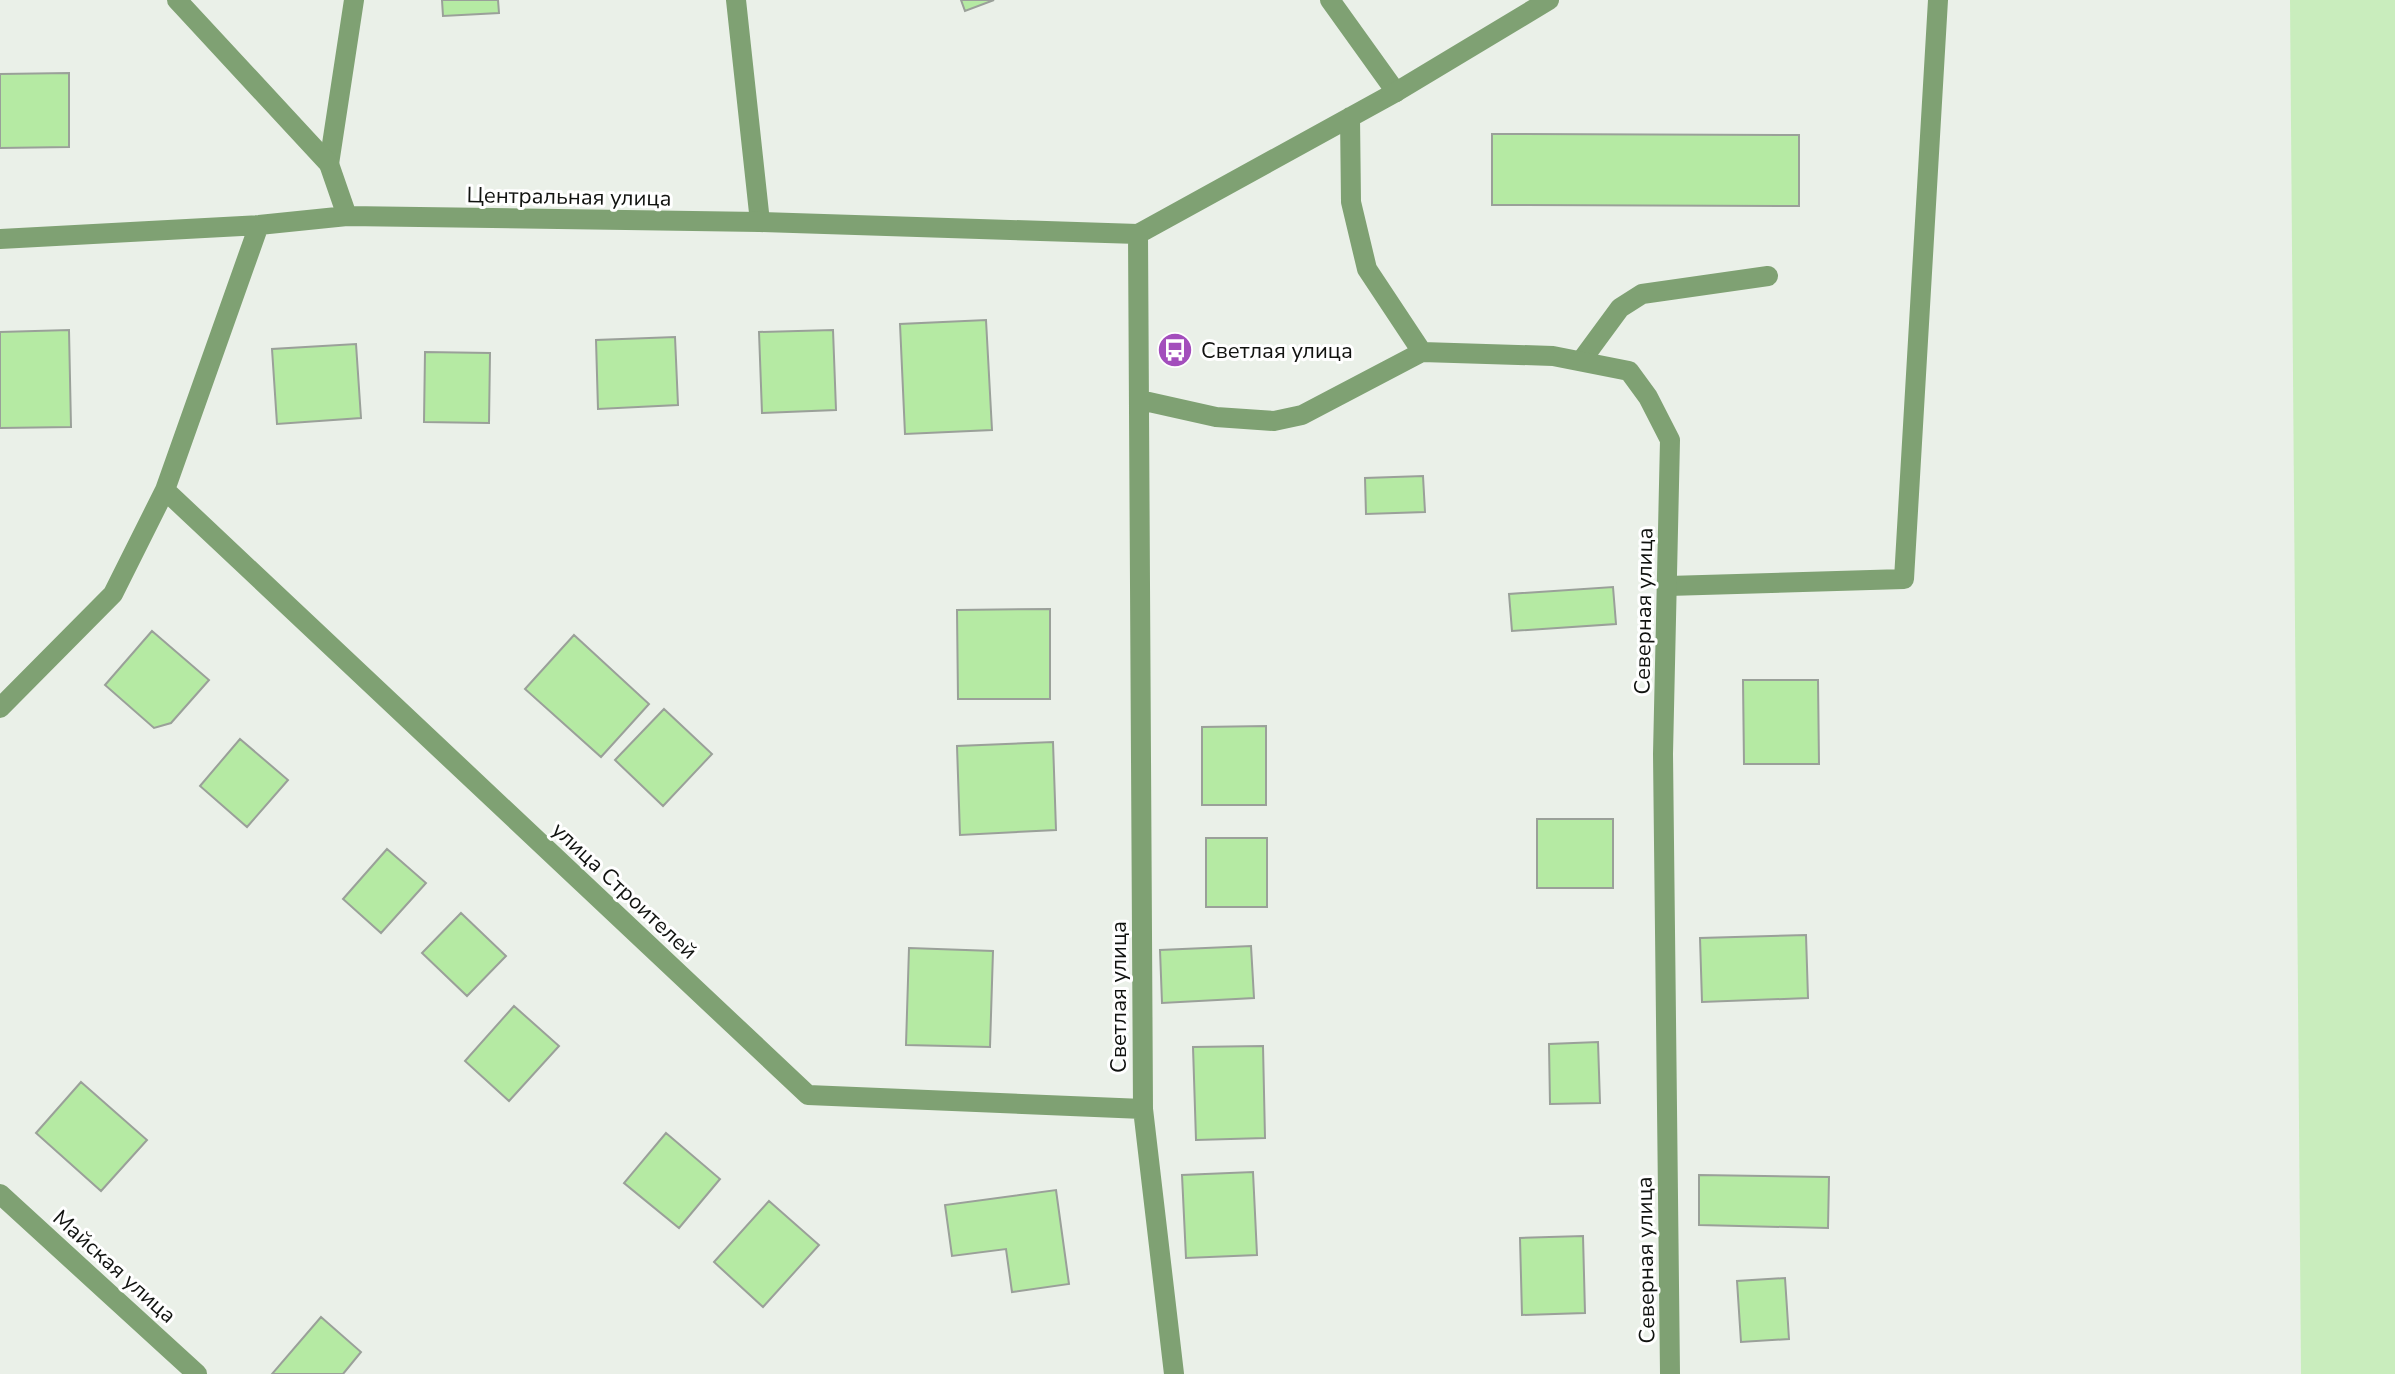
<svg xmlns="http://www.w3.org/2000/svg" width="2395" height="1374" font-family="'Nunito Sans',sans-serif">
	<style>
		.green { fill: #c9edbd }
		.building { fill: #b5eaa3; stroke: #9aa099; stroke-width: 2 }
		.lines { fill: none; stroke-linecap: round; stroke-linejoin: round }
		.lane { stroke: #7fa173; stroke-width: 20 }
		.street { stroke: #7fa173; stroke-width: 20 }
		.labels { text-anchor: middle; stroke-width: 6; stroke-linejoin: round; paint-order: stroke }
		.street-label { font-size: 22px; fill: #111310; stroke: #fff }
		.poi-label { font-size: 22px; fill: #111310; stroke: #fff; text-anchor: start }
	</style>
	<rect width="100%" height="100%" fill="#eaf0e8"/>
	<path class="green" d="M2290,0H2395V1374H2301Z"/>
	<path class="building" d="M442,0H498L499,13L443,16Z
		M961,0H994L965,11Z
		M69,73V147L0,148V74Z
		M1492,134L1799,135V206L1492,205Z
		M986,320L992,430L905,434L900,324Z
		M69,330L71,427L0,428V332Z
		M833,330L836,410L762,413L759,332Z
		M675,337L678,405L598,409L596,340Z
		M356,344L361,418L277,424L272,349Z
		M425,352L490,353L489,423L424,422Z
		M1423,476L1425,512L1366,514L1365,478Z
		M1613,587L1616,624L1512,631L1509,594Z
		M1050,609V699H958L957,610Z
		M152,631L209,680L171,723L154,728L105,685Z
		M574,635L649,704L601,757L525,689Z
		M1743,680H1818L1819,764H1744Z
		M664,709L712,754L663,806L615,760Z
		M1266,726V805H1202V727Z
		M240,739L288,780L247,827L200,786Z
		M1053,742L1056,830L960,835L957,746Z
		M1537,819H1613V888H1537Z
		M1206,838H1267V907H1206Z
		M387,849L426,883L381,933L343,899Z
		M461,913L506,956L467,996L422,953Z
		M1806,935L1808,998L1702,1002L1700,938Z
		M1251,946L1254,998L1162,1003L1160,950Z
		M909,948L993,951L990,1047L906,1045Z
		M514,1006L559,1046L509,1101L465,1061Z
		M1598,1042L1600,1103L1550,1104L1549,1044Z
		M1263,1046L1265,1138L1196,1140L1193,1047Z
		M81,1082L147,1140L101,1191L36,1133Z
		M666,1133L720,1179L679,1228L624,1183Z
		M1253,1172L1257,1255L1186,1258L1182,1175Z
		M1699,1175L1829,1177L1828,1228L1699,1225Z
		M1056,1190L1069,1284L1012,1292L1006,1249L952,1256L945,1205Z
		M769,1201L819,1245L763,1307L714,1262Z
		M1583,1236L1585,1313L1522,1315L1520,1238Z
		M1785,1278L1789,1339L1741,1342L1737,1281Z
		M321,1317L361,1352L343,1374H272Z"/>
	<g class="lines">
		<path class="lane" d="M736,0L760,222
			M1330,0L1396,92
			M329,164L354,0
			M1581,361L1620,308L1642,294L1768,276
			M1668,586L1904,579L1938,0"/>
		<path class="street" d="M177,0L329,164L347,216
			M1350,117L1351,202L1367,269L1422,352
			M1138,234L1143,1109L1174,1374
			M1138,234L1396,92L1549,0
			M0,239L259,225L347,216L760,222L1138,234
			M1140,400L1216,417L1274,421L1302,415L1422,352L1553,356L1629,371L1648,397L1670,440L1663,754L1670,1374
			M165,490L808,1095L1143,1109
			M0,708L113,594L165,490L259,225
			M0,1194L197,1374"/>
	</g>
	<defs>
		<g id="bus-disc" transform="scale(1.8)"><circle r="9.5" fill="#a34ebc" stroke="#fff"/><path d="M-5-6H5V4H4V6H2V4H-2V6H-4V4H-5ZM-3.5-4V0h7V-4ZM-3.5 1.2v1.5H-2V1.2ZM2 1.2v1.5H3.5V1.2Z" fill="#fff"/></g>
	</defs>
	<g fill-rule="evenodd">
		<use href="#bus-disc" x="1175" y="350"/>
	</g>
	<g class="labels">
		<g class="street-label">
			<text transform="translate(569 196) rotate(1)" y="8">Центральная улица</text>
			<text transform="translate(1643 611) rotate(-89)" y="8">Северная улица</text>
			<text transform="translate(625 890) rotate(43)" y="8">улица Строителей</text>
			<text transform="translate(1118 997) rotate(-90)" y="8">Светлая улица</text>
			<text transform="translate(1645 1260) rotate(-91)" y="8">Северная улица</text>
			<text transform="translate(115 1266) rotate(42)" y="8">Майская улица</text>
		</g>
		<g class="poi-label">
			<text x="1201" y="358">Светлая улица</text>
		</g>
	</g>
</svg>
